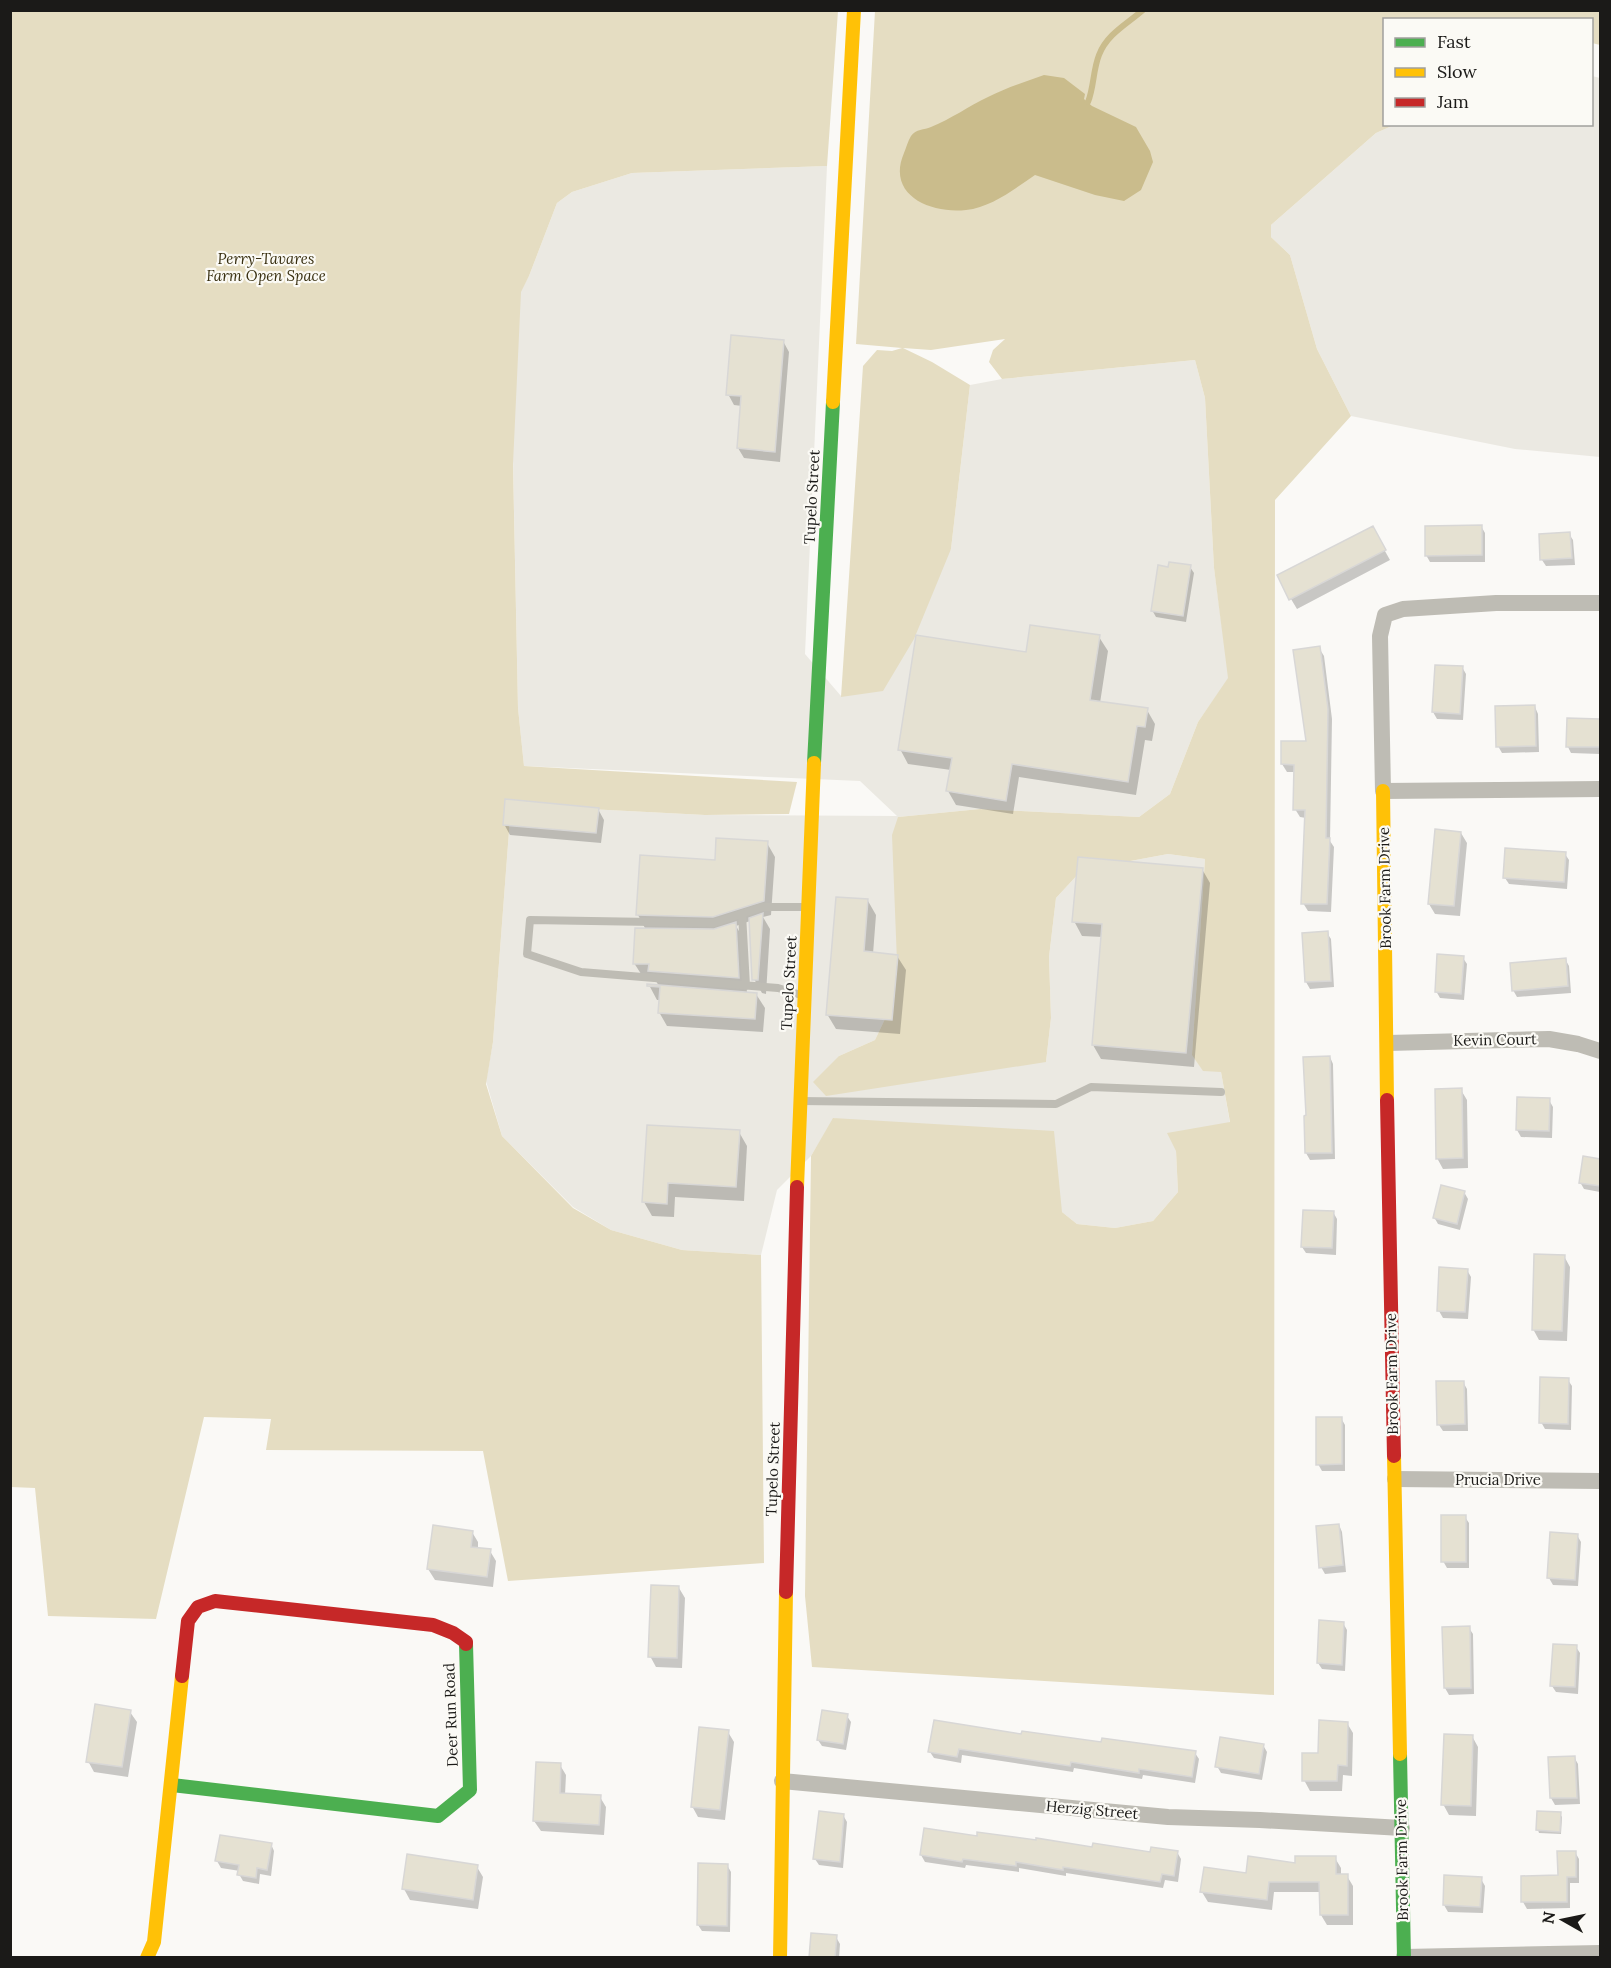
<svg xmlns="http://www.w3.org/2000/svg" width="1611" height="1968" font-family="Lora,serif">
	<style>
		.built { fill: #ebe9e2 }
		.green { fill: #e5ddc2 }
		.water { fill: #cabc8c }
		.shadow { fill: #0003 }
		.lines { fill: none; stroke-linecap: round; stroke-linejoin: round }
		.stream { stroke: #cabc8c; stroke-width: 6 }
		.building { fill: #e5e1d2; stroke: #d8d7d6; stroke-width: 1.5 }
		.lane { stroke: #bebcb4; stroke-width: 8 }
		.street { stroke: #bebcb4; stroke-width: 16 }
		.fast { stroke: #4caf50; stroke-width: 14 }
		.slow { stroke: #ffc107; stroke-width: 14 }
		.jam { stroke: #c62828; stroke-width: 14 }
		.labels { text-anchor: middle; stroke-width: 4.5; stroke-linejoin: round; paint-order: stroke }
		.park-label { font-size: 15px; font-style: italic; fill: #382f10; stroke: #fbfaf5 }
		.street-label { font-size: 15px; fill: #1b1a18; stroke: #fbfaf5 }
	</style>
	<rect width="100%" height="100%" fill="#faf9f6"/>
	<path class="built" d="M1592,76L1600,78V457L1515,449L1351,416L1317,349L1290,255L1271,237V225L1376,133L1394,125L1592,124Z
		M827,166L805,654L841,696L951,549L970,385L1002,379L1195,360L1205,398L1214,568L1229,678L1198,722L1170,794L1139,817L980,809L898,817L897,962L893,1002L875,1040L839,1056L1046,1062L1051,1018L1049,957L1056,898L1082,870L1168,854L1205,859L1192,1055L1221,1072L1230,1123L1176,1151L1178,1192L1153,1221L1115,1228L1077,1224L1062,1212L834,1118L811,1156L777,1190L761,1255L682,1250L611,1230L573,1207L502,1136L486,1081L493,1042L511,805L705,815L897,816L860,781L524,766L518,708L510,310L529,276L557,203L572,192L632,173Z"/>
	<path class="green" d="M11,11H838L827,166L632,173L572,192L557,203L529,276L521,292L513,464L518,708L524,766L797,782L789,814L705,815L511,805L493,1042L486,1084L502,1136L573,1208L611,1230L682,1250L761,1255L764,1563L508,1581L483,1451L266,1450L271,1419L204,1417L156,1619L48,1616L35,1488L11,1487Z
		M875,11H1600V45L1592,43V20H1384V124L1394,125L1376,133L1271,225V237L1290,255L1317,349L1351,416L1275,500L1274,1695L812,1667L805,1596L811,1156L833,1118L1054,1131L1062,1212L1077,1224L1115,1228L1153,1221L1178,1192L1176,1151L1167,1133L1230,1122L1221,1072L1203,1071L1192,1055L1205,859L1168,854L1082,870L1056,898L1049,957L1051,1018L1046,1062L826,1096L813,1082L839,1056L875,1040L893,1002L897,962L892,835L898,817L980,809L1139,817L1170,794L1198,722L1228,678L1214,568L1205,398L1195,360L1002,379L989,362L993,350L1005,339L931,350L903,348L932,362L970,385L951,549L914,639L883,691L841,697L863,366L877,350L892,351L902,348L856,344Z"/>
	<path class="water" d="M1044,75L1064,78L1085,94L1084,99L1092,106L1136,127L1150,151L1153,162L1141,190L1124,201L1095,195L1035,175C1014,189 992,207 966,210C930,214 886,195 904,153C906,148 908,141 911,136C916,129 924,130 931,127C951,119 969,106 988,97C1006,88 1025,82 1044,75Z"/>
	<path class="shadow" d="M783,341L789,352L780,462L744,458L738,448L742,406L734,405L728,394Z
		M1481,526L1485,533V562H1430L1426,555Z
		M1372,528L1390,560L1297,609L1291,599Z
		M1569,534L1573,540L1575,565L1546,566L1542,560Z
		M1190,567L1194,573L1186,622L1156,617L1152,610L1169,569Z
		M1099,637L1108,651L1100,703L1147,710L1155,724L1152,741L1145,740L1136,795L1019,777L1013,814L956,805L948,791L951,770L908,764L900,749Z
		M1319,648L1324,656L1332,719L1330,841L1334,847L1331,912L1308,911L1303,903L1306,818L1300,817L1295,809L1296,772H1287L1282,764L1308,743Z
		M1462,667L1466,674L1463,720L1437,719L1433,712Z
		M1535,707L1538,714L1539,752L1502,753L1498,746Z
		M1568,720H1600V754L1571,753L1568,747Z
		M598,809L604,820L601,843L510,835L504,824Z
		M1461,833L1467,843L1460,916L1435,914L1429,904Z
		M767,843L775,857L771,915L763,917L770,929L766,994L762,993L754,979L750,921L736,926L743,938L747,993L756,994L765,1008L763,1032L667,1026L659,1012L660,1000H657L649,985L659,986L654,978L643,977L634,963L646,930L638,915L716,862Z
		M1565,854L1569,860L1567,889L1509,884L1505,878Z
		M1202,869L1210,883L1194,1067L1101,1059L1093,1045L1103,937L1082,936L1074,921Z
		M868,901L876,915L873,954L897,956L906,970L900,1034L836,1029L827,1014Z
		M1327,933L1331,939L1334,987L1310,989L1306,982Z
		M1463,958L1467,964L1464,1000L1440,998L1436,991Z
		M1565,959L1569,966L1571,993L1517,997L1513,990Z
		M1599,963H1600V989V988Z
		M1330,1057L1333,1064L1335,1159L1310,1160L1306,1153Z
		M1461,1090L1467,1100L1468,1168L1443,1169L1437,1158Z
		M1549,1100L1553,1107L1552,1138L1521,1137L1517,1130Z
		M648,1126L739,1132L747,1146L744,1201L675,1197L674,1217L652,1216L644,1202Z
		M1584,1158L1600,1160V1192L1584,1189L1580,1182Z
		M1464,1192L1468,1199L1460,1230L1438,1224L1434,1217Z
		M1333,1212L1337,1219L1336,1255L1306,1253L1302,1247Z
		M1564,1256L1570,1267L1567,1341L1539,1340L1533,1329Z
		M1467,1270L1471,1277L1468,1319L1443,1318L1439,1311Z
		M1568,1380L1572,1386L1571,1430L1545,1429L1541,1422Z
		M1463,1382L1467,1389L1468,1431H1443L1439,1425Z
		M1341,1418L1345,1425V1471H1322L1318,1464Z
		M1465,1517L1469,1523V1568H1447L1443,1561Z
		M1339,1525L1342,1532L1346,1572L1325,1574L1321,1567Z
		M472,1532L478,1542V1549L490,1551L496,1561L493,1587L435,1580L428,1569Z
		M1577,1535L1581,1542L1578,1586L1553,1585L1549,1578Z
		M679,1588L685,1598L682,1668L656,1667L650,1656Z
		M1343,1623L1347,1630L1345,1671L1322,1669L1318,1663Z
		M1443,1628H1469L1473,1634L1474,1694L1449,1695L1445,1688Z
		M1576,1647L1580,1653L1578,1694L1556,1692L1552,1686Z
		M130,1712L137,1722L128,1777L94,1772L88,1761Z
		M847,1716L851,1722L846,1750L822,1746L818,1740Z
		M1347,1723L1353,1733L1352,1776L1343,1775L1342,1791H1310L1304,1780L1319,1754Z
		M728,1732L734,1742L725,1820L698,1817L692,1806Z
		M1022,1736L1195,1753L1199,1759L1195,1783L1143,1775L1142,1779L1074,1768L1073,1772L962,1755L961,1763L934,1758L930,1752Z
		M1472,1736L1478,1747L1476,1816L1449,1815L1443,1804Z
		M1263,1745L1267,1752L1262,1780L1221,1773L1217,1766Z
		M1574,1757L1578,1764L1580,1804L1555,1805L1551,1798L1550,1758Z
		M560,1765L566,1775L565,1795L600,1797L606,1807L604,1835L541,1831L534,1821Z
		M1560,1814L1562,1817L1561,1834L1539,1833L1538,1830Z
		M843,1815L847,1822L843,1868L819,1865L815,1859Z
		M978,1838L1151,1853L1177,1852L1181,1859L1178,1882L1165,1880L1163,1888L1066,1873V1876L1019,1868V1872L966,1865L965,1868L925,1862L921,1855Z
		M271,1844L274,1851L271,1876L260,1874L259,1884L243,1881L239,1874L240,1871L221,1868L217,1861Z
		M1575,1852L1579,1859V1883H1570V1908L1527,1909L1523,1902L1559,1877Z
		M1335,1858L1341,1868V1876H1347L1353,1886V1925H1327L1321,1915V1892H1274L1272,1910L1208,1902L1202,1892L1247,1874Z
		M727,1865L731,1872L730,1932L702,1931L698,1925Z
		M477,1867L483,1877L478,1909L410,1900L404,1889Z
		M1481,1879L1485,1886L1483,1913L1448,1912L1444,1905Z
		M836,1937L840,1944L839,1958H811Z"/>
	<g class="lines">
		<path class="stream" d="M1088,102C1094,87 1093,70 1099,55C1107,34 1127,24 1143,10"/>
	</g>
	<path class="building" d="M731,335L784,340L775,452L737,448L741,396L726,395Z
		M1482,525V555L1425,556V526Z
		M1373,526L1386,550L1289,600L1277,575Z
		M1570,532L1572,558L1540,560L1539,534Z
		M1169,562L1191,565L1183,616L1151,611L1158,565L1168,567Z
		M1030,625L1100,635L1090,700L1148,708L1145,727L1137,726L1128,782L1012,764L1006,801L946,791L952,758L898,750L916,635L1026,652Z
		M1320,646L1328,709L1326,838H1330L1327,904H1301L1305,810H1293L1294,765L1281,764V741H1306L1293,650Z
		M1435,665L1463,666L1460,714L1432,712Z
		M1535,705L1536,746L1496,747L1495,706Z
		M1567,718L1600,719V747H1566Z
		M505,799L599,808L596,833L503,825Z
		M1435,829L1461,832L1454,906L1428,904Z
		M716,838L768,841L764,901L713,917L636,915L640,855L715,860Z
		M1505,848L1566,852L1564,882L1503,878Z
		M1078,857L1203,868L1186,1053L1092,1045L1102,924L1072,922Z
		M836,897L868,899L864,951L898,955L892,1020L826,1015Z
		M763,913L758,980H752L749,918Z
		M736,922L739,978L648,971L649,964H633L635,928L714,929Z
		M1328,931L1331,981L1305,982L1302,933Z
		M1437,954L1464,956L1461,994L1435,992Z
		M1566,958L1568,986L1512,991L1510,963Z
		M647,984L757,993L755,1019L658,1013L660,987L647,986Z
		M1330,1056L1332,1153H1305L1304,1116L1306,1115L1303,1057Z
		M1462,1088L1463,1158L1436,1159L1435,1089Z
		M1517,1097L1550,1098L1549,1131L1516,1130Z
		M647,1125L740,1130L736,1187L668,1183L667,1204L642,1202Z
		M1583,1156L1600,1159V1186L1579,1183Z
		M1441,1185L1465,1191L1457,1224L1433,1218Z
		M1303,1210L1334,1211L1332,1248L1301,1247Z
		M1534,1254L1565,1255L1562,1331L1532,1330Z
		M1439,1267L1468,1269L1465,1312L1437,1311Z
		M1540,1377L1569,1378L1568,1424L1539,1423Z
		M1436,1381H1464L1465,1424L1437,1425Z
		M1316,1417H1342V1464L1316,1465Z
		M1441,1515H1466V1562H1441Z
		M1339,1524L1343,1565L1319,1568L1316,1526Z
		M433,1525L473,1531L471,1547L491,1549L487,1577L427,1569Z
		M1550,1532L1578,1534L1575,1580L1547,1578Z
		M651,1585L679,1586L677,1658L648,1657Z
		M1319,1620L1344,1622L1342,1665L1317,1663Z
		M1470,1626L1471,1688H1444L1442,1627Z
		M1553,1644L1577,1645L1575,1687L1550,1686Z
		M95,1704L131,1710L122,1767L86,1762Z
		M822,1710L848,1714L843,1744L817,1740Z
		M934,1720L1021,1734L1022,1731L1101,1742L1102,1738L1196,1751L1192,1777L1139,1769V1773L1071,1762L1070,1766L959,1749L957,1757L928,1752Z
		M1319,1720L1348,1722L1347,1766L1338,1765L1337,1781H1302V1753H1318Z
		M699,1727L729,1730L720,1810L691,1807Z
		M1444,1734L1473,1735L1471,1806L1441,1805Z
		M1220,1737L1264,1744L1259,1774L1215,1767Z
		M1575,1756L1577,1798H1550L1548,1757Z
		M536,1762L561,1763L560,1793L601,1795L599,1825L533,1821Z
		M819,1811L844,1814L840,1862L813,1859Z
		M1537,1811L1561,1812L1560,1832L1536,1830Z
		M924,1828L977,1836V1832L1036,1840V1838L1092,1847L1093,1843L1150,1852L1151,1847L1178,1851L1174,1876L1162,1874L1160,1882L1063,1867V1870L1016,1862V1866L963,1859L962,1862L920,1855Z
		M220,1835L272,1843L267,1870L257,1868L256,1878L237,1875L239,1865L215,1861Z
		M1557,1851H1576V1877H1567V1902H1521V1876L1558,1875Z
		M407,1854L478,1865L473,1900L402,1889Z
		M1248,1856L1295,1863V1856H1336V1874H1348V1915H1320L1319,1882H1269L1267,1900L1200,1892L1204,1867L1246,1873Z
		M698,1863L728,1864L727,1926L697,1925Z
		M1444,1875L1482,1877L1480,1907L1443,1905Z
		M811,1933L837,1935L835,1958H809Z"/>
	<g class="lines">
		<path class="lane" d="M742,914L746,986
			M801,995L778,988L581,972L527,954L530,920L714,923L762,907H805
			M800,1101L1056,1104L1091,1087L1221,1092"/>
		<path class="street" d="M1600,603H1496L1403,609L1385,615L1380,636L1383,791L1600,789
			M1388,1043L1549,1039L1578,1044L1600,1051
			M1395,1479L1600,1481
			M782,1781L1168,1817L1260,1820L1402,1828
			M1404,1957L1600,1953"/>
		<path class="fast" d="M814,763L833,402
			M1400,1754L1404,1958
			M172,1785L438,1816L470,1790L466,1644"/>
		<path class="slow" d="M833,402L854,10
			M1383,791L1387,1100
			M797,1187L814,763
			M1394,1456L1400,1754
			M147,1958L154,1942L182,1676
			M780,1958L786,1592"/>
		<path class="jam" d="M1387,1100L1394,1456
			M786,1592L797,1187
			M182,1676L188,1621L198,1607L215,1601L433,1625L453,1633L466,1642V1644"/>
	</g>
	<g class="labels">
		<g class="park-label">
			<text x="266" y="264">Perry-Tavares<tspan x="266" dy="17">Farm Open Space</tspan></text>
		</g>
		<g class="street-label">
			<text transform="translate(812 497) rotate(-87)" y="5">Tupelo Street</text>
			<text transform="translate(1385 888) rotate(-91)" y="5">Brook Farm Drive</text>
			<text transform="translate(789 983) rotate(-87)" y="5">Tupelo Street</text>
			<text transform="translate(1495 1040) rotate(-1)" y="5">Kevin Court</text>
			<text transform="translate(1392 1374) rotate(-91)" y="5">Brook Farm Drive</text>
			<text transform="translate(773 1469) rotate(-88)" y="5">Tupelo Street</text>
			<text x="1498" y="1485">Prucia Drive</text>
			<text transform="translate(451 1715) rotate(-92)" y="5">Deer Run Road</text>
			<text transform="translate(1092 1810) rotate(5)" y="5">Herzig Street</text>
			<text transform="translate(1402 1860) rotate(-91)" y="5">Brook Farm Drive</text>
		</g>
	</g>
	<rect width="1611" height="1968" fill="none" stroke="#1b1a18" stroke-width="24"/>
	<rect x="1383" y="18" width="210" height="108" fill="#fbfaf5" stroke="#a1a09d" stroke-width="1.5"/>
	<rect x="1395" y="38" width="30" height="9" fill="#4caf50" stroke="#a1a09d" stroke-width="1.5"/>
	<text x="1437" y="48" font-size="18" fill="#1b1a18">Fast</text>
	<rect x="1395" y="68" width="30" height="9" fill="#ffc107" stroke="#a1a09d" stroke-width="1.5"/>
	<text x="1437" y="78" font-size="18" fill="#1b1a18">Slow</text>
	<rect x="1395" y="98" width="30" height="9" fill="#c62828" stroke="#a1a09d" stroke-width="1.5"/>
	<text x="1437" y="108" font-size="18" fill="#1b1a18">Jam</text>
	<g transform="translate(1563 1920) rotate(279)" stroke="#fbfaf5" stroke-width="4.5" paint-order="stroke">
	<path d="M0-4.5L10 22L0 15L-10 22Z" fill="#1b1a18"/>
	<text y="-9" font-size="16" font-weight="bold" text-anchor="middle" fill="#1b1a18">N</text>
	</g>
</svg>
